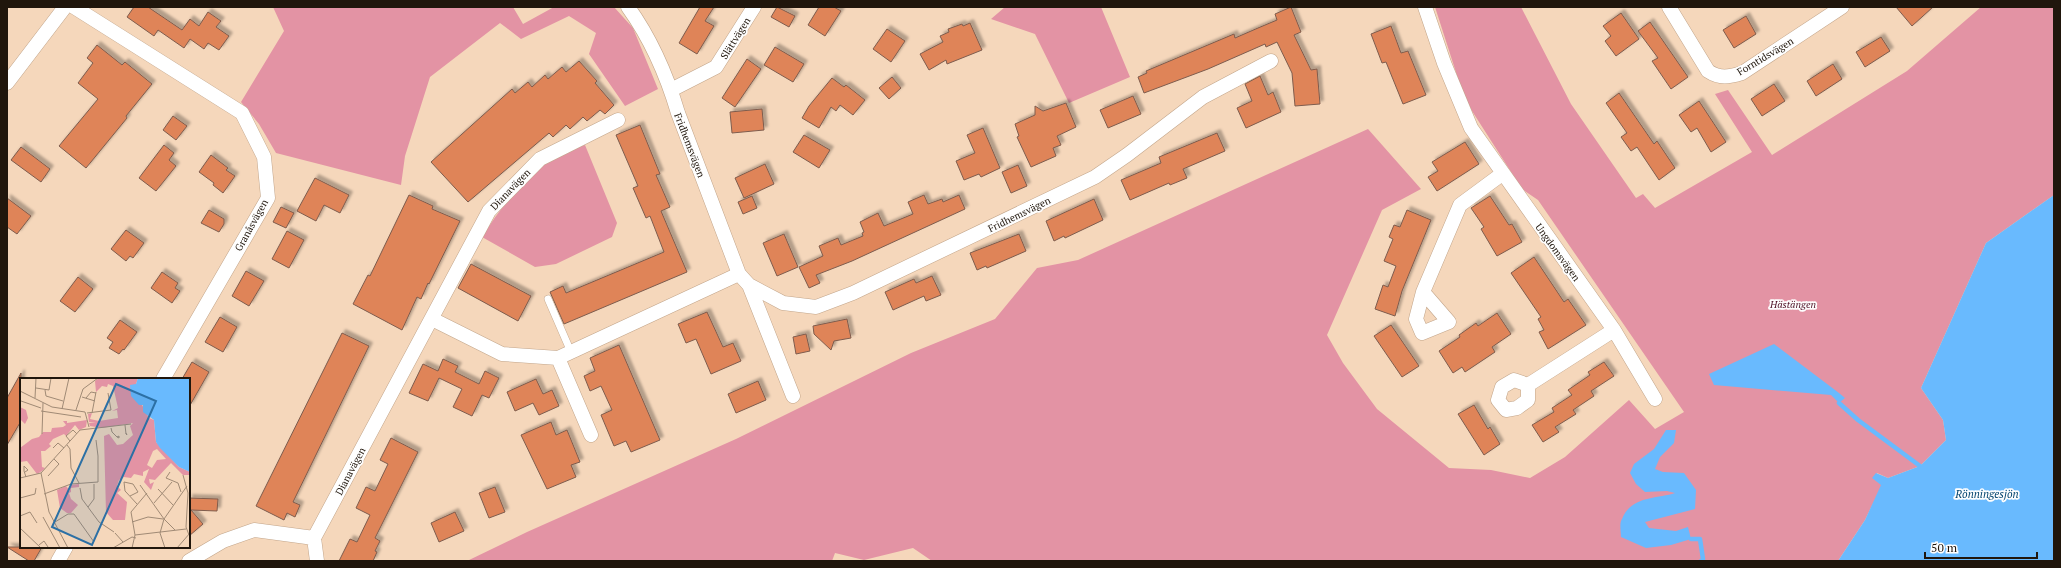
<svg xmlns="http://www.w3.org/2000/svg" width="2061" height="568" font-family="'PT Serif',serif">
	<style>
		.green { fill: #e393a4 }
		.water { fill: #69bafe }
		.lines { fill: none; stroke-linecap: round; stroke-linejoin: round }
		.stream { stroke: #69bafe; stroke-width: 4.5 }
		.building { fill: #df8458; stroke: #7e5c4d; filter: url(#shadow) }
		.lane-casing { stroke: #c2a58a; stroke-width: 8 }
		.street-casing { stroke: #c2a58a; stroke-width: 15 }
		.lane { stroke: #fff; stroke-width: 7 }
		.street { stroke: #fff; stroke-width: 14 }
		.labels { text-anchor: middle; stroke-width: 3.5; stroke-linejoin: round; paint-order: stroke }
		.street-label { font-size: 10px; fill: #20160c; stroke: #fefefe }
		.park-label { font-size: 10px; font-style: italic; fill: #4f1025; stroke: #fefefe }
		.water-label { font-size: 11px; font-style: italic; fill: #044570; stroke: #fefefe }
		.inset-road { fill: none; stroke: #a08a75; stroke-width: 1 }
		.view { fill: #2c70a5; fill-opacity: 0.15; stroke: #2c70a5; stroke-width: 2 }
		.inset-edge { fill: none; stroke: #20160c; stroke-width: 2 }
	</style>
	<defs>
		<filter id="shadow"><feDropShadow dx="3.5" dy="-3.5" stdDeviation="1" flood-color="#0004"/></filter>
	</defs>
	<rect width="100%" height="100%" fill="#f5d7bb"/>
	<path class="green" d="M273,7H513L523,24L554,7H614L633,28L658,89L625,106L589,54L596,33L569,16L521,39L500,23L430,77L405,156L401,185L276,153L259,124L241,102L284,31Z
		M1005,7H1101L1130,77L1069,103L1035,34L991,19Z
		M1435,7H1521L1571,104L1636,198L1643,194L1655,208L1752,152L1715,94L1728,90L1772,155L1907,71L1981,7H2054V195L1986,243L1921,388L1943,420L1946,440L1920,466L1888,478L1877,473L1873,478L1882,485L1865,520L1838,561H932L913,548L864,560L835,553L832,561H467L527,532L736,439L911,353L995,319L1037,268L1078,260L1368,129L1421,189L1382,210L1327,335L1343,363L1377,409L1449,468L1491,470L1530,478L1565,457L1629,400L1655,429L1684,412L1538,200L1522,189L1472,111L1462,91Z
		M585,145L617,223L612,237L556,264L535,267L482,237C505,200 541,155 585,145Z"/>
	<path class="water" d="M2054,195V561H1838L1865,520L1881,485L1872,478L1876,473L1888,478L1920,466L1946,440L1943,420L1921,388L1986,243Z
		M1774,344L1839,393L1845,398L1839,403L1831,395L1714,385L1709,374Z
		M1666,430H1676L1674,443L1660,457L1655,469L1663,472L1684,473L1696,490L1695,509L1645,522L1649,528L1676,531L1688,527L1691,539L1671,545L1646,548L1621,537C1621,532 1619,523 1622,519C1631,496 1656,499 1675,493L1667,491L1645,492L1636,484L1630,473L1634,464L1654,449Z"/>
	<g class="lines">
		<path class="stream" d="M1839,403L1858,420L1920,466
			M1691,539H1700L1703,559L1701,561"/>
	</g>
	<path class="building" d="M134,7H148L182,30L190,19L199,26L208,12L221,21L216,27L229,36L219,50L208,43L204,49L190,39L184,48L158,30L154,36L127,17Z
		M700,7H714L705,21L714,26L697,54L679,43Z
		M777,7L795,16L789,27L771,17Z
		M819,7H834L841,11L825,36L808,25Z
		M1291,7L1301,32L1294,35L1311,70L1317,69L1320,104L1295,106L1292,73L1277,42L1266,47L1265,44L1208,69L1144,93L1138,77L1147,73L1146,71L1234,34L1235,38L1258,28L1277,20L1275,14Z
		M1896,7H1933L1912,26Z
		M1621,13L1639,39L1616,56L1605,41L1611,36L1603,26Z
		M1746,16L1756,34L1734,48L1723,30Z
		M1650,22L1688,77L1671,89L1652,61L1658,58L1638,31Z
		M970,23L982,50L947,64L946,60L929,70L920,54L943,42L940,36L949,32L948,29L962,24L963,26Z
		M1391,26L1401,53L1408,51L1426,95L1403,104L1386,62L1382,63L1371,34Z
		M887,29L905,41L891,62L873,49Z
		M1881,37L1890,51L1865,67L1856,52Z
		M97,45L122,65L125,62L152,84L126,116L127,118L86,168L59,146L98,99L78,83L93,63L87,58Z
		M775,47L804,64L793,82L764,65Z
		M747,59L761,69L735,107L722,98Z
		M579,61L597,81L595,83L614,105L605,114L600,110L587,121L583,117L570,129L566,125L553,137L549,133L468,202L431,162L512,89L515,93L528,82L532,87L545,75L548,79L562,67L566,72Z
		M1833,64L1842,79L1816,96L1807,81Z
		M1260,76L1268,95L1273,92L1281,112L1246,128L1237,108L1252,101L1245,84Z
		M892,77L901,88L889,99L879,88Z
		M832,78L844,87L846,85L865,100L853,115L840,105L836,111L831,107L819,128L802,118L809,106Z
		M1774,84L1785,101L1762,116L1751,99Z
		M1619,93L1654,144L1657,141L1675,168L1659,180L1637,147L1631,151L1621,137L1627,133L1606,103Z
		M1133,96L1141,114L1108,128L1100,110Z
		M1699,101L1726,142L1711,152L1697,128L1691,132L1679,115Z
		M1066,103L1076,127L1057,136L1061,145L1053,148L1056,156L1031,167L1017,137L1019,136L1015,124L1035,115V106L1043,111Z
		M762,109L764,130L732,133L730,112Z
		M173,116L187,126L176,140L163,130Z
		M640,125L660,174L656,175L670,207L661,211L687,272L564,324L550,292L563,286L566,293L664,252L650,216L646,218L633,188L638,186L616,135Z
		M983,128L1000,168L981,177L979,174L964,180L956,161L975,153L967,135Z
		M1217,133L1225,151L1183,169L1187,178L1170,185L1169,183L1130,200L1121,180L1161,163L1159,157Z
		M804,135L830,150L819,168L793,152Z
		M1465,142L1479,164L1437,191L1428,177L1438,171L1432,162Z
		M164,145L174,153L169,160L176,166L156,191L139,178Z
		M21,147L50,169L41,182L11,160Z
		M211,155L228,168L226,170L235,176L223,193L213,185L214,183L199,172Z
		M765,164L774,184L744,198L735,178Z
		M1018,165L1027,186L1011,193L1002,172Z
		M315,178L349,195L340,213L324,205L316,221L297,211Z
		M409,195L433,206L432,209L460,221L429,284L428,283L421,299L417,297L402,330L353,304L368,275L370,276Z
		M924,195L928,204L942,199L943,202L959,195L965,209L852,261L816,275L820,283L809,288L799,267L823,256L819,246L838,238L841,245L863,236L862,233L864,232L860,222L878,213L884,226L913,214L908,202Z
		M752,196L757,208L743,214L738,202Z
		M1490,196L1509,225L1512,224L1522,242L1497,256L1481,229L1484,227L1471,208Z
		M7,198L31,216L17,234L7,227Z
		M1094,199L1103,220L1065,238L1064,236L1054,241L1046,221Z
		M281,207L294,213L286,228L273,222Z
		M209,210L224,219V224L219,232L201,223Z
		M1407,210L1431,220L1402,291L1395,316L1375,309L1383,285L1388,287L1396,266L1384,261L1393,239L1389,237L1394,225L1400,227Z
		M126,230L144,243L133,258L130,256L126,261L111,249Z
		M287,231L304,240L289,268L272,259Z
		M784,234L798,267L777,276L763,243Z
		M1019,234L1026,251L987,268L986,266L977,270L970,253Z
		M1534,257L1564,302L1568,299L1586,325L1548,349L1539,332L1544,330L1538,319L1541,317L1511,273Z
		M471,264L531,296L518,321L458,288Z
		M246,271L264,281L249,306L232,296Z
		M162,272L178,283L175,288L180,291L172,303L151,288Z
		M932,276L941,295L926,301L924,296L893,310L885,292L914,279L916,283Z
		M78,277L93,289L75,312L60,301Z
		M707,312L723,347L733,343L741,361L711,374L696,339L686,343L678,324Z
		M1497,313L1511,334L1492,347L1495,352L1465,372L1462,367L1453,373L1439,351L1460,337L1459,335L1476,323L1478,326Z
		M220,317L237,327L223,352L205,342Z
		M847,319L851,338L834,341L831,350L814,334L813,326Z
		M120,320L137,332L124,350L123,349L119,354L109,348L113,342L107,338Z
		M1391,325L1419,366L1402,377L1374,336Z
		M342,333L369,346L293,502L300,505L295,517L287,513L284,520L256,506Z
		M806,334L810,351L796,354L793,337Z
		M619,345L660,440L631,452L626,441L614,446L601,415L612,410L601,386L590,391L584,376L595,371L590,358Z
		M443,359L458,366L455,372L479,384L485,371L499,378L489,398L482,395L472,416L453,407L462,389L439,378L428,401L409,393L423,364L438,371Z
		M192,362L209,372L189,407V379H182Z
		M1604,362L1614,376L1591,391L1594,396L1573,410L1576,414L1555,427L1559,432L1543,442L1532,425L1554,412L1552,408L1572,395L1568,390L1590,375L1588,372Z
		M21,373V421L7,445V398Z
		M536,379L543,394L552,390L559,406L539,415L533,403L515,411L507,392Z
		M758,381L766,400L736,413L728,394Z
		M1474,405L1488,429L1490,427L1500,444L1484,455L1458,414Z
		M551,422L556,435L567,430L580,462L571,465L576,477L547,489L521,435Z
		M391,438L418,452L375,538L380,541L375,551L377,552L373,561H339L350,539L357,542L370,515L356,508L366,487L375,491L388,464L380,460Z
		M495,487L505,512L489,518L479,493Z
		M189,498L218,499L217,511L191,510L203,524L189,536Z
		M455,512L464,531L439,542L431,523Z
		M7,547H42L34,561H29Z"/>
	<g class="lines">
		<g class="lane-casing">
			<path id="lane" d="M548,299L571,352"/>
		</g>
		<g class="street-casing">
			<path id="street" d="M74,7L242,113L264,157L268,198L163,379
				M628,7C651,39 667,76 678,113L739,274L749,285L783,303L816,307L853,293L1095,177L1127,155L1203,97L1271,61
				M1425,7L1444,63L1471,128L1614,330L1655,399
				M1669,7L1708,71C1720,79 1729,77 1742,73L1842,7
				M7,83L65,7
				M671,90L716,67L754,7
				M749,285L793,396
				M1423,292L1449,322L1422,333L1416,319L1423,292L1460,205L1502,174
				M432,319L502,354L558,358L739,274
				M558,358L591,435
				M1528,385V400L1517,408L1506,410L1498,400L1502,387L1514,380L1528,385L1614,330
				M58,561L66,547
				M189,561L223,541L254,530L314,538
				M317,561L314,538L489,211L540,159L618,120"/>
		</g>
		<use href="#lane" class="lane"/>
		<use href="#street" class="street"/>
	</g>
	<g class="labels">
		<g class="street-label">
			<text transform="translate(735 38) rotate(-58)" y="4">Slättvägen</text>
			<text transform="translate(1765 56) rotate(-31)" y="4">Forntidsvägen</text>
			<text transform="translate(690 145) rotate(69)" y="4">Fridhemsvägen</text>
			<text transform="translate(510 189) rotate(-46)" y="4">Dianavägen</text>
			<text transform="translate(1019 214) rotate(-26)" y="4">Fridhemsvägen</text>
			<text transform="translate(251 225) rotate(-61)" y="4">Granåsvägen</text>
			<text transform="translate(1558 252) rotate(54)" y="4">Ungdomsvägen</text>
			<text transform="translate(350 471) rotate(-62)" y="4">Dianavägen</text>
		</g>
		<g class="park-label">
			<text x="1793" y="308">Hästängen</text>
		</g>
		<g class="water-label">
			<text x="1987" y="498">Rönningesjön</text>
		</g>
	</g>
	<g transform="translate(20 378)">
		<rect width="170" height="170" fill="#f5d7bb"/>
		<path d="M79,0H118L116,6L122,27L129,40L134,42L136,64L159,89L170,94V97H163L151,85L135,102L129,101L130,106L134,104L131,112L124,104L129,91L123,94V98L114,96L111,100L104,99L99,102L97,108L101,112L97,115L107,124L105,142H93L86,134L84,58L89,56L97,67L103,66L113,57L110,48L113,45L82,50L70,48L69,45H76L69,44L68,36L72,35L70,41L79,43L98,40L97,32L92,33L98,30L93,8L88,6L87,9L82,8L76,14L75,3ZM137,71L146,81L137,82L132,90L127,87L133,73ZM0,29L6,32L8,40L5,46L0,41ZM67,42L66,49L59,52L55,47L46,58L44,56L33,61L29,66L31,68L25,73H21L22,89L25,90L22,93L17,96L7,83L0,84V70L12,61L19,59L23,54H31L32,50L43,49L46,47L43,43H47V45ZM59,106V109L51,110V114L49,115L51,121L58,127L51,135H47L40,130L37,112L46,108L50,113V107Z" fill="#e393a4" fill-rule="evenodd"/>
		<path d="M118,0H170V94L159,89L140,70L136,64L134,42L123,34V27H119L111,18L110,7L116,6Z" fill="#69bafe"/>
		<path class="inset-road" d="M16,10L29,12L31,0M25,12L26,18L43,23M0,13L32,29L65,34L69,49M62,19L75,23M15,20L16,0M66,20L71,14L76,15M1,23L21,30M42,31L49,0M56,32L63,11L78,0M21,33L61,39M67,35L91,32L88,15M72,35L76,14M105,47L106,56L107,57L106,55M91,50L92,54L97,59L99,60V58L97,59M22,56L23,25M50,63L46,58L53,52L57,56M47,67L50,71L51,90L59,105M33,70L38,65L44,70M5,94L8,92L4,88V93L6,99M150,94L146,100L158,105L161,114M21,95L29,134L48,170M163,97L168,115L166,149L169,157M28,98L39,86L34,81M0,100L21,95L60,52L111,46M120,107L144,141L155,152M60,110L62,121L79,144L94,154M138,111L153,127M24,116L51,106L78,104V78L76,62M110,118L118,114L113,106L104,104L105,113L106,114L117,126M0,120L15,116L16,110M134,125L152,104M68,129L74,121V106M0,138L10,134L17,145M23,139L40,170M35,144L48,136H54L74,164M112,144L128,139L143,141M0,150L21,170M95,155L103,164M115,157L166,151M19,167L24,163L28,169M93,170L112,159L116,160M112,170L115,157L111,134L127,115M145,170L140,155L144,141L167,108M157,170L170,155"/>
		<path class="view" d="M96,6L136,23L72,167L32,149Z"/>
		<rect width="170" height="170" class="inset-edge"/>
	</g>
	<rect width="2061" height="568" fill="none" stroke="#20160c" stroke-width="16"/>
	<path d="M1925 552v6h112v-6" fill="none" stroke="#20160c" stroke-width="2"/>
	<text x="1931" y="552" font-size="12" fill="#20160c" stroke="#fefefe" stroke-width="3" paint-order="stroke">50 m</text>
</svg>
